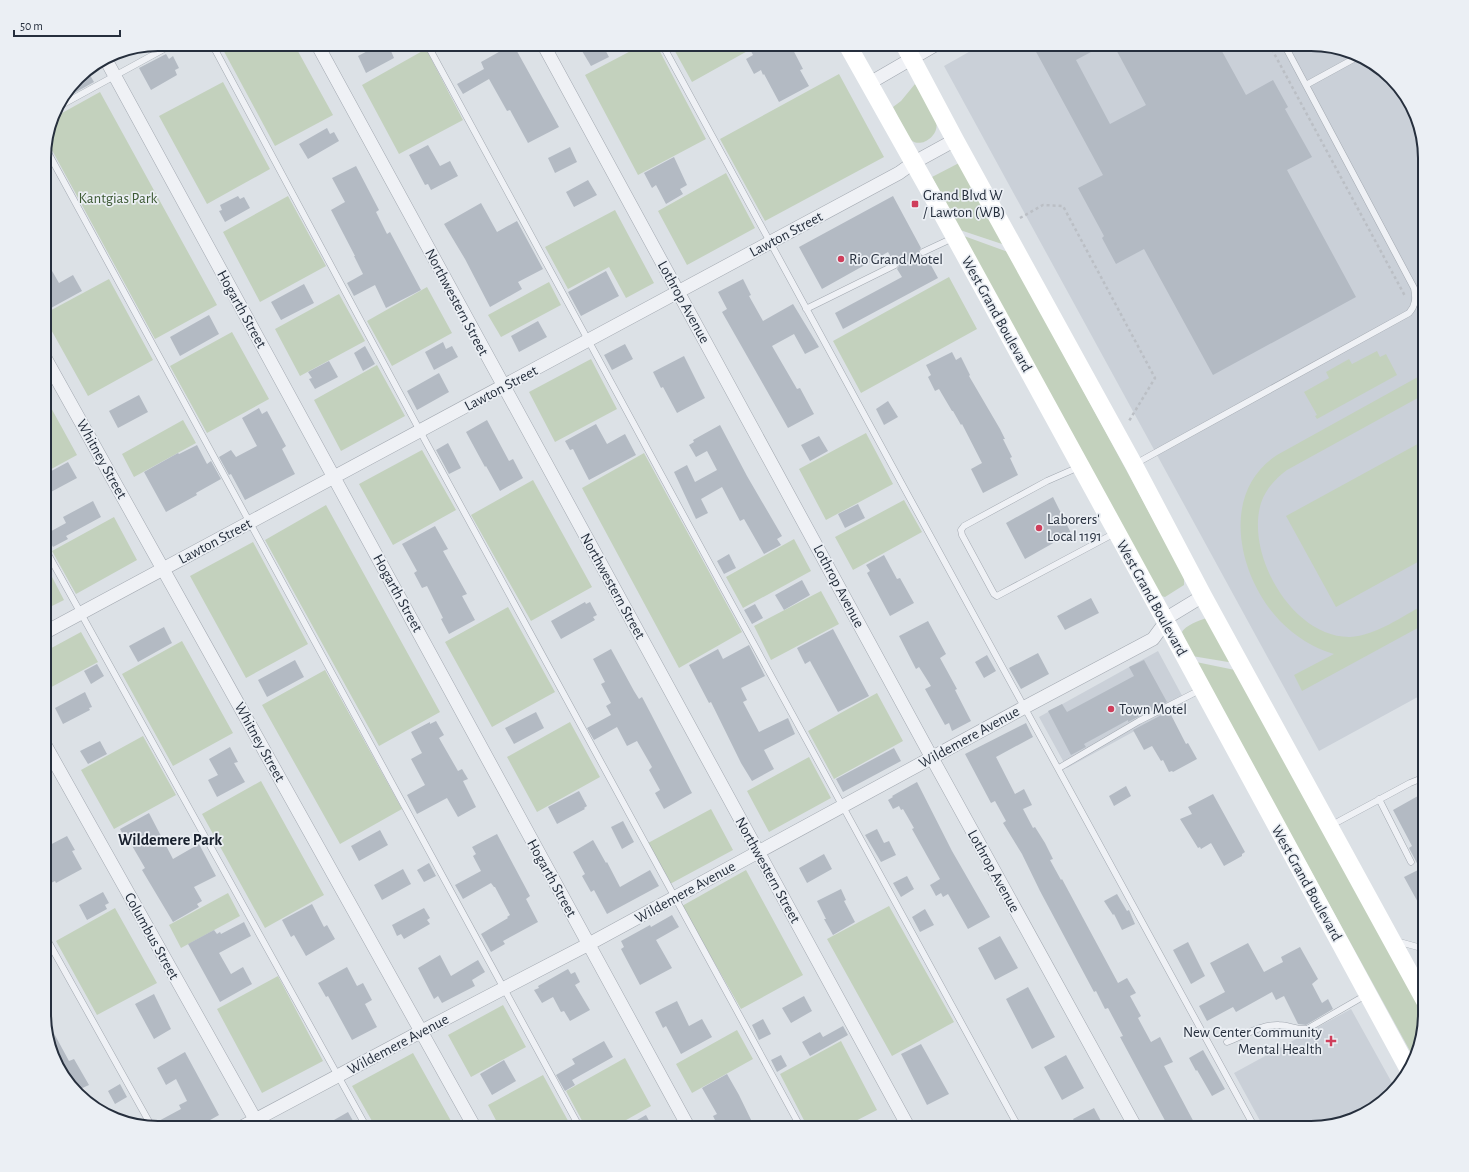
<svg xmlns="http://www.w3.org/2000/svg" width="1469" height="1172" font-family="'Alegreya Sans',sans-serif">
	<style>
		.built { fill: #cad0d8 }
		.green { fill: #c3d1bd }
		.building { fill: #b3bac3 }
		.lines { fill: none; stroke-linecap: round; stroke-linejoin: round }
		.service-casing { stroke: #a2a8b0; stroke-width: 7 }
		.minor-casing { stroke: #a2a8b0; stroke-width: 14 }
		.path { stroke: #bbbfc5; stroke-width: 2.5; stroke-dasharray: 3 3; stroke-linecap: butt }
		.service { stroke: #eff1f5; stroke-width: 6 }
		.minor { stroke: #eff1f5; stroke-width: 13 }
		.secondary { stroke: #fff; stroke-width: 18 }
		.poi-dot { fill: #cf3e5b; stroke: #ebeff4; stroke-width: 1.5 }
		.labels { text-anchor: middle; stroke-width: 3.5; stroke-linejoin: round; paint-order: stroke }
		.poi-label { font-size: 15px; fill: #262f3d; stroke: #ebeff4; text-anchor: start }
		.park-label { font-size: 15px; fill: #3c5933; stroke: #ebeff4 }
		.street-label { font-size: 15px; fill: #262f3d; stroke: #ebeff4 }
		.neighbourhood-label { font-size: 16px; font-weight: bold; fill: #18202d; stroke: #ebeff4 }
		.rim { fill: none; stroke: #262f3d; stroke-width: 2 }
	</style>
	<rect width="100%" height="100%" fill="#dce1e6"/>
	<path class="built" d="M983,44H1311L1354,53L1386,72L1413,108L1425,158V693L1319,751L944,66Z
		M1158,651L1186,703L1067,768L1039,717Z
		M1351,1009L1396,1090L1361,1116L1311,1128H1264L1234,1073Z"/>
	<path class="green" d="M220,44H294L333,115L275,146Z
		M644,44H656L706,139L638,175L585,75Z
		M671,44H760L692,82Z
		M426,49L463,120L399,154L362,85Z
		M839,74L884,157L765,221L720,139Z
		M223,82L270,169L207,204L159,116Z
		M915,84C922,95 932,109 936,122C940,135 921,149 911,140C905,135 897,114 893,107L901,101Z
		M100,92L217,305L155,339L47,141L53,118Z
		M959,163L1005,245L960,230L932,177Z
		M726,173L755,228L687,265L658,211Z
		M288,196L326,266L260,302L223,232Z
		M615,210L654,283L626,298L609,267L568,289L545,247Z
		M964,236L1008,252L1182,573L1184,579V585L1165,597L1158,595Z
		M949,277L977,329L861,393L833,341Z
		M109,279L153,360L88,396L44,317V314Z
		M549,282L561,305L501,337L488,315Z
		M427,287L452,333L392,366L367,321Z
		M339,294L365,341L300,376L275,329Z
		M232,332L269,399L207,433L170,366Z
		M1377,351L1380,357L1386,354L1397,375L1317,419L1315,416L1317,415L1304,392L1329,378L1326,372L1349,359L1352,364Z
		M591,359L617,409L555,442L529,392Z
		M377,365L405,416L341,451L314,400Z
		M1425,373V394L1287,470C1275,479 1266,489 1261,503C1245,555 1293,638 1350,637C1375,636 1403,616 1425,604V624L1302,691L1294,675L1334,654C1313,648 1295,636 1280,621C1238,577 1219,493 1277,455Z
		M44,395L77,455L44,473Z
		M183,420L196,443L134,477L122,454Z
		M866,433L893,484L826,520L799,469Z
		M1425,440V558L1336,607L1286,516Z
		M422,450L456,510L393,545L359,484Z
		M644,453L742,632L679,668L582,488Z
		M533,480L592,587L531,621L471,515Z
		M904,500L922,532L853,570L835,537Z
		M326,505L440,712L379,746L265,540Z
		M114,517L137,560L76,594L52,551Z
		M794,539L811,571L743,608L726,577Z
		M253,542L308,644L246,678L190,576Z
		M51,575L64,600L44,610V579Z
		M821,591L839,624L771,660L754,626Z
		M508,607L555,692L492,727L445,642Z
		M1207,618L1234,663L1192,656L1182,632C1185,626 1199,620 1207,618Z
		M81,632L98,662L44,691V652Z
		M182,641L233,733L173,766L122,674Z
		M1196,662L1235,670L1425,1016L1416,1057L1415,1060Z
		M325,670L402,809L340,844L262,705Z
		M877,693L903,741L834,779L808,731Z
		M570,722L600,777L537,812L507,757Z
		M143,736L176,795L114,829L81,770Z
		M809,757L831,798L769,832L747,791Z
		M261,781L324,895L265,928L202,814Z
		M711,809L733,850L670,884L648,843Z
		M746,870L803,975L741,1009L682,906Z
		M228,893L240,916L181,948L169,925Z
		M889,906L954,1022L892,1056L827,939Z
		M115,908L157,983L97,1015L56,941Z
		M278,976L323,1061L262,1093L217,1009Z
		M503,1005L526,1047L471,1077L448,1035Z
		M737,1030L753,1059L692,1093L676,1064Z
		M841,1041L877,1110L842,1128H808L780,1074Z
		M413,1053L451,1121L438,1128H376L352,1086Z
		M625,1058L651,1106L612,1128H586L566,1091Z
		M543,1075L572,1128H500L488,1105Z"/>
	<path class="building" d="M381,44H388L394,58L366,73L358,56Z
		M513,44L559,127L528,143L510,110L507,111L489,79L463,94L457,84L484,69L481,62Z
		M596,44H602L609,57L591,66L582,51Z
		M765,44H790L803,69L800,70L809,86L779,102L764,74L763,75L761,70L754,74L746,59L753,55L751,51Z
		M1042,44H1106L1076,60L1110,124L1146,105L1113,44H1218L1246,95L1273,80L1288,107L1285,109L1312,157L1287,170L1356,297L1213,375L1144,249L1116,264L1102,238L1104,236L1078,188L1103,175L1034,48Z
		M166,54L169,59L173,56L179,68L175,70L177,75L151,90L139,68Z
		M87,70L94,82L62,100L83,72Z
		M327,128L330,134L334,132L339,141L308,159L299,144Z
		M428,145L440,166L450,161L458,176L431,190L428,184L425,185L409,155Z
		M570,147L577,162L555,173L548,158Z
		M674,157L687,185L680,189L683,194L666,204L656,185L652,188L644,173Z
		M356,166L379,210L376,212L387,234L390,232L421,290L386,308L375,285L354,296L347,283L363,274L354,256H355L331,210L345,202L332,178Z
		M588,180L597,195L574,207L566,192Z
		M238,196L240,199L244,197L250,208L225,222L219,211L222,210L220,205Z
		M893,196L921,248L919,251V254L922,256H926L938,278L843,329L835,313L902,277L897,269L899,266V263L896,261H893L888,252L822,289L799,247Z
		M481,203L497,232L517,221L543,269L518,282L522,289L490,307L465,259L444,224Z
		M44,257L59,283L73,275L82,291L51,308L44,296Z
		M606,271L619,296L581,316L568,292Z
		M743,279L751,295L749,296L763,321L793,304L819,347L805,354L794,334L772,346L797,389L800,388L814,414L788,428L722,312L727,309L718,292Z
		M304,284L314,303L281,320L271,302Z
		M209,315L219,334L180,356L170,337Z
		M538,321L547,337L519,352L511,336Z
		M443,342L446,349L452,346L458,357L434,370L425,352Z
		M625,344L633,359L612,370L604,355Z
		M365,346L375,364L363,371L354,353Z
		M952,352L956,360L961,357L970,375L969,376L1000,429L1005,439H1003L1012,457L1010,458L1018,475L983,493L971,469L982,463L962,424L961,425L953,411H952L939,389L935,391L928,377L931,375L926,365Z
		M684,356L705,398L677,413L663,387L661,388L653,372Z
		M329,361L338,377L315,389L309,379L312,378L308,372Z
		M439,373L449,392L417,410L407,391Z
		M139,395L148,412L118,428L109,411Z
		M888,401L898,417L884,425L876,409Z
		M259,408L262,414L267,411L286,446L282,449L295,474L245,500L231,474L229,475L219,457L231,450L236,457L257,446L242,418Z
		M487,420L509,461L513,459L523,478L500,491L486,466L485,467L466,432Z
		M596,424L607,444L625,434L636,455L589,480L573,449L570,450L565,441Z
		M720,425L747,476L782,536L777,539L781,545L764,554L744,519L740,521L722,487L701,499L708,513L696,519L674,472L687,465L695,482L717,470L707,451L696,457L689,445L694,442L693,440Z
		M819,436L828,451L810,461L801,445Z
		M448,443L461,468L449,474L436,450Z
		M197,445L207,464L211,461L221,479L196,493L197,495L166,512L144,472L178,453L179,454Z
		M68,462L77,478L49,493L48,492L44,494V475Z
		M1053,497L1071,533L1025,559L1006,523Z
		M93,501L101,517L66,536L68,539L53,547L46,534L66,523L63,517Z
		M858,504L865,518L845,528L838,514Z
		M435,526L448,549L443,551L467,594L462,596L475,620L449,634L441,619L443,618L427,586L422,588L414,573L417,571L402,544Z
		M729,554L736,568L724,574L717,561Z
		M884,555L897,579L900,578L914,603L890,616L867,573L870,571L866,565Z
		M802,580L810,595L784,610L775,595Z
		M1091,598L1099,613L1065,630L1057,616Z
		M585,602L586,604L590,602L597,615L593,617L595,620L561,639L551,621Z
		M755,604L763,618L752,624L744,610Z
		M928,621L946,654L940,658L957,689L955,690L971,721L952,731L949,723L945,725L925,689L931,686L919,667L916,669L899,636Z
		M164,627L172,643L138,662L129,646Z
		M833,629L869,696L838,712L810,661L805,664L797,648Z
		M749,645L765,676L741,688L747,700L743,702L759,732L788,718L795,734L764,750L774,769L752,781L741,763L711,702L709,703L689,665L718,649L723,659Z
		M611,649L634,691L639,699L642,697L651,714L692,793L664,809L655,793L660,790L649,770L652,767L637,741L627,746L617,727L594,740L587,728L611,715L606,706L611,703L601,684L605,682L593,659Z
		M1038,653L1049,674L1021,689L1009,668Z
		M987,655L996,671L984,678L975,662Z
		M295,660L304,677L267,697L258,680Z
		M1144,660L1167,702L1128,722V720L1084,744L1086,747L1071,755L1048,711L1062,704L1067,712L1134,676L1129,667Z
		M97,664L104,676L91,684L84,671Z
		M85,692L92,707L89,708L90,710L63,724L55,708Z
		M1169,711L1186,744L1188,743L1197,759L1173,772L1172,771L1169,772L1163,760L1161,761L1152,746L1144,750L1133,730Z
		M536,712L544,728L514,744L505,728Z
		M436,721L444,735L439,738L458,771L462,769L468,779L463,781L476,807L458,817L447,798L417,814L407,795L425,785L411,759L422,753L411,732L430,722V724Z
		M1026,723L1033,737L996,757L1015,794L1024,789L1032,805L1023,809L1033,828L1035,827L1045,843L1053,859L1050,860L1061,880L1062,879L1118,983L1127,978L1136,993L1130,996L1141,1016L1138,1018L1151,1042L1160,1037L1173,1062L1164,1066L1197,1128H1169L1120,1037L1123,1036L1108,1008L1105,1009L1096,991L1094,992L1040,891L1022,854L1003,823L1006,821L995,801L991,803L965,754Z
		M100,741L107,754L88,764L80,751Z
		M230,747L238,762L234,763L245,782L217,797L208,780L218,775L209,759Z
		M894,748L901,761L843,792L836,779Z
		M917,782L952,851L990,917L968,929L948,894L943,897L941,893L936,896L930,885L940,879L912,829L914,828L903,809L901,810L899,806L893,809L888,800L893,797L892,796Z
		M1126,786L1131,796L1114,806L1109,796Z
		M579,791L587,806L584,808L585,809L557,824L548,807Z
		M1425,792V915L1404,877L1420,869L1409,848L1412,846L1393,810Z
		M1213,794L1245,852L1242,854V856L1224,866L1211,843L1201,849L1200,847L1198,848L1180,819L1192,814L1188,807Z
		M149,813L173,859L199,844L216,876L194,887L202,901L197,904L199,907L173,922L142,870L145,868L131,844L129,846L120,829Z
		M623,821L634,842L622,849L611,827Z
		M877,829L884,843L889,841L896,855L881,862L865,835Z
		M380,830L388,845L359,861L351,846Z
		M497,834L530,896L526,899L538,922L503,941L505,944L491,952L481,934L508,918L507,917L510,915L495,887H494L491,883L463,899L455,885L481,871L473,856L476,854L472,847Z
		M67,836L75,850L72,851L82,869L56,883L55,881L51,883L44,870V848Z
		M593,840L606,863L607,862L620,887L650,870L659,886L607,914L594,890L591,892L582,876L585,874L573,852Z
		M824,854L832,869L807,883L799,868Z
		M429,863L436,876L424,882L417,870Z
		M403,869L411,884L382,900L374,885Z
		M907,876L914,889L901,897L893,883Z
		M841,889L846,900L844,901L855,922L833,935L824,919H826L817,901Z
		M103,892L109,903L105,905L107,909L87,920L79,905Z
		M1117,894L1127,911L1129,910L1135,924L1122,930L1114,914L1113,915L1104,901Z
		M312,904L324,927L327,925L335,939L306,956L294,935L291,937L282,920Z
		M424,908L430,918L427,920L430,924L404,939L401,934L397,936L392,925Z
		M925,909L934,925L920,932L912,917Z
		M672,915L679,927L656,940L672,968L640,985L621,949L624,947L621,941L650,925L651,927Z
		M244,922L251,936L219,953L231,974L243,967L252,984L220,1002L188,944L214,930L217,934L220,932L221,934Z
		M1000,936L1018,968L995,980L978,948Z
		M1188,942L1205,976L1191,984L1173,950Z
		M1248,943L1264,972L1283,962L1281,957L1300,947L1318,979L1312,984L1322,1003L1328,999L1333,1009L1306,1025L1298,1024L1284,996L1276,1000L1272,992L1236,1012L1233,1007L1207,1021L1199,1006L1225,992L1210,963Z
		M440,955L451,976L478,960L485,972L472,980L475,986L442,1003L438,996L434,999L418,968Z
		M347,967L357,986L363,983L372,1000L365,1004L377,1027L352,1040L328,996L326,997L318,983Z
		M568,969L571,974L575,972L580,982L575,985L590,1010L570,1021L564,1011L561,1012L553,997L542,1003L534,990L539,988L538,986Z
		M1028,987L1055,1037L1032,1049L1006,999Z
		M154,994L171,1029L154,1039L135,1004Z
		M804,996L812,1011L791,1023L782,1008Z
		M677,1001L689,1026L702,1019L712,1037L681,1054L666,1026L663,1028L655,1012Z
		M763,1019L771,1034L759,1040L752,1025Z
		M50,1026L69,1061L74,1059L89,1085L76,1091L56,1065L46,1028Z
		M843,1026L848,1035L810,1056L802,1042L820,1032L823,1037Z
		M604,1041L613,1057L572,1080L575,1085L565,1091L556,1075L575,1064L572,1059Z
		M921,1044L949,1094L927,1105L901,1054Z
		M1203,1050L1225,1089L1212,1096L1197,1070L1196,1071L1189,1058Z
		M185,1052L219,1115L196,1128H156L155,1123L181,1109L179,1105L187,1101L176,1079L166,1085L157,1068Z
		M781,1055L787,1066L777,1072L771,1060Z
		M1066,1055L1084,1088L1062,1100L1044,1067Z
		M504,1060L516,1081L492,1095L480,1074Z
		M727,1074L739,1095L755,1128H719L713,1116L717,1114L702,1088Z
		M120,1084L127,1097L115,1104L108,1091Z
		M1094,1108L1102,1123L1092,1128H1078L1073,1119Z
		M348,1112L357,1128H320Z
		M646,1115L653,1128H623Z"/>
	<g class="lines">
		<g class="service-casing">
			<path id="service" d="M212,44L427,444L801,1128
				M427,44C622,407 822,766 1019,1128
				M662,44C858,406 1058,767 1255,1128
				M1306,85L1359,56
				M56,108L173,44
				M45,147L580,1128
				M923,252L953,238
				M806,309L895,265
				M1135,464L1409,313C1416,305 1416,298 1414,288L1284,44
				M1079,467L1047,481L964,526L961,530L962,535L994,594L997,596L1115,533
				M44,547L367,1128
				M1059,768L1139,721L1200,690
				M1379,799L1411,862
				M1330,826L1410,783L1420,779H1425
				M44,934L152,1127
				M1396,941L1425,949
				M1227,1042C1243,1036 1262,1024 1279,1025C1289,1025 1296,1030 1307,1029L1366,995"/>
		</g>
		<g class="minor-casing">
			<path id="minor" d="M317,44L909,1128
				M543,44L932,758L1136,1128
				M105,58L689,1128
				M868,84L937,44
				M44,356L475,1128
				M44,633L899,173L913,163L955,140
				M44,743L260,1128
				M240,1128L422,1031L589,944L1025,707L1153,639L1170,616L1203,596"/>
		</g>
		<path class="path" d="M1269,44L1405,296
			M1020,218L1043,205L1063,206L1155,378L1129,421"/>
		<use href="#service" class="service"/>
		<use href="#minor" class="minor"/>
		<path class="secondary" d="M847,44L933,197L1166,622L1409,1070
			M904,44L955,140L1134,465L1203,596L1425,1001"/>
	</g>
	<g class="poi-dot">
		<rect x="911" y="200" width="8" height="8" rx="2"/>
		<circle cx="841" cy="259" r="4"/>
		<circle cx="1039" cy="528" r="4"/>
		<circle cx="1111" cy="709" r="4"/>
		<path d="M1329 1035h4v4h4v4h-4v4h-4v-4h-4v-4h4z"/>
	</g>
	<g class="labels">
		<g class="poi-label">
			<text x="923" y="200">Grand Blvd W<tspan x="923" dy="17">/ Lawton (WB)</tspan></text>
			<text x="849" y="264">Rio Grand Motel</text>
			<text x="1047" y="524">Laborers'<tspan x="1047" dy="17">Local 1191</tspan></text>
			<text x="1119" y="714">Town Motel</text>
			<text x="1322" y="1037" text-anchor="end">New Center Community<tspan x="1322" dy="17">Mental Health</tspan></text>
		</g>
		<g class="park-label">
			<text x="118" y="203">Kantgias Park</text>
		</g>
		<g class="street-label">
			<text transform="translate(786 234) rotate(-28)" y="5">Lawton Street</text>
			<text transform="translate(457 302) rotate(62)" y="5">Northwestern Street</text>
			<text transform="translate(684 302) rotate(61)" y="5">Lothrop Avenue</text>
			<text transform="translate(242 309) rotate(61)" y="5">Hogarth Street</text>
			<text transform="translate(997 314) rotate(61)" y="5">West Grand Boulevard</text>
			<text transform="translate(501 388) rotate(-28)" y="5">Lawton Street</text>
			<text transform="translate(102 459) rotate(61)" y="5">Whitney Street</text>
			<text transform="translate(215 541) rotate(-28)" y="5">Lawton Street</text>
			<text transform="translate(613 586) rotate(61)" y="5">Northwestern Street</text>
			<text transform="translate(839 586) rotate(62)" y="5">Lothrop Avenue</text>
			<text transform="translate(398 593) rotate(61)" y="5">Hogarth Street</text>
			<text transform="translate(1152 598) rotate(61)" y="5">West Grand Boulevard</text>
			<text transform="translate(969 737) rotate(-29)" y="5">Wildemere Avenue</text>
			<text transform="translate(260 742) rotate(61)" y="5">Whitney Street</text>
			<text transform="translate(768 870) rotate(61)" y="5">Northwestern Street</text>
			<text transform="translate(994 871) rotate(61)" y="5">Lothrop Avenue</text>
			<text transform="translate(552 878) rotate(61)" y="5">Hogarth Street</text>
			<text transform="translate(1307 883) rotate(61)" y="5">West Grand Boulevard</text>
			<text transform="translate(685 892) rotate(-29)" y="5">Wildemere Avenue</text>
			<text transform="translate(152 936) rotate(61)" y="5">Columbus Street</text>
			<text transform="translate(398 1044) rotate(-28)" y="5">Wildemere Avenue</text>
		</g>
		<g class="neighbourhood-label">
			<text x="170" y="845">Wildemere Park</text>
		</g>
	</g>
	<path d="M0 0H1469V1172H0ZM158 51H1311A107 107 0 0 1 1418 158V1014A107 107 0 0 1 1311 1121H158A107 107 0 0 1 51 1014V158A107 107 0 0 1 158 51Z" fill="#ebeff4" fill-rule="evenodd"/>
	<path class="rim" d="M158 51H1311A107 107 0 0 1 1418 158V1014A107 107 0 0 1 1311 1121H158A107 107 0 0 1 51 1014V158A107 107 0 0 1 158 51Z"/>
	<path d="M14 30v6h106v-6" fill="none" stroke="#262f3d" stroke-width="2"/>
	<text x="20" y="30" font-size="12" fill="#262f3d" stroke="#ebeff4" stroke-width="3" paint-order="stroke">50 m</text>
</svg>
